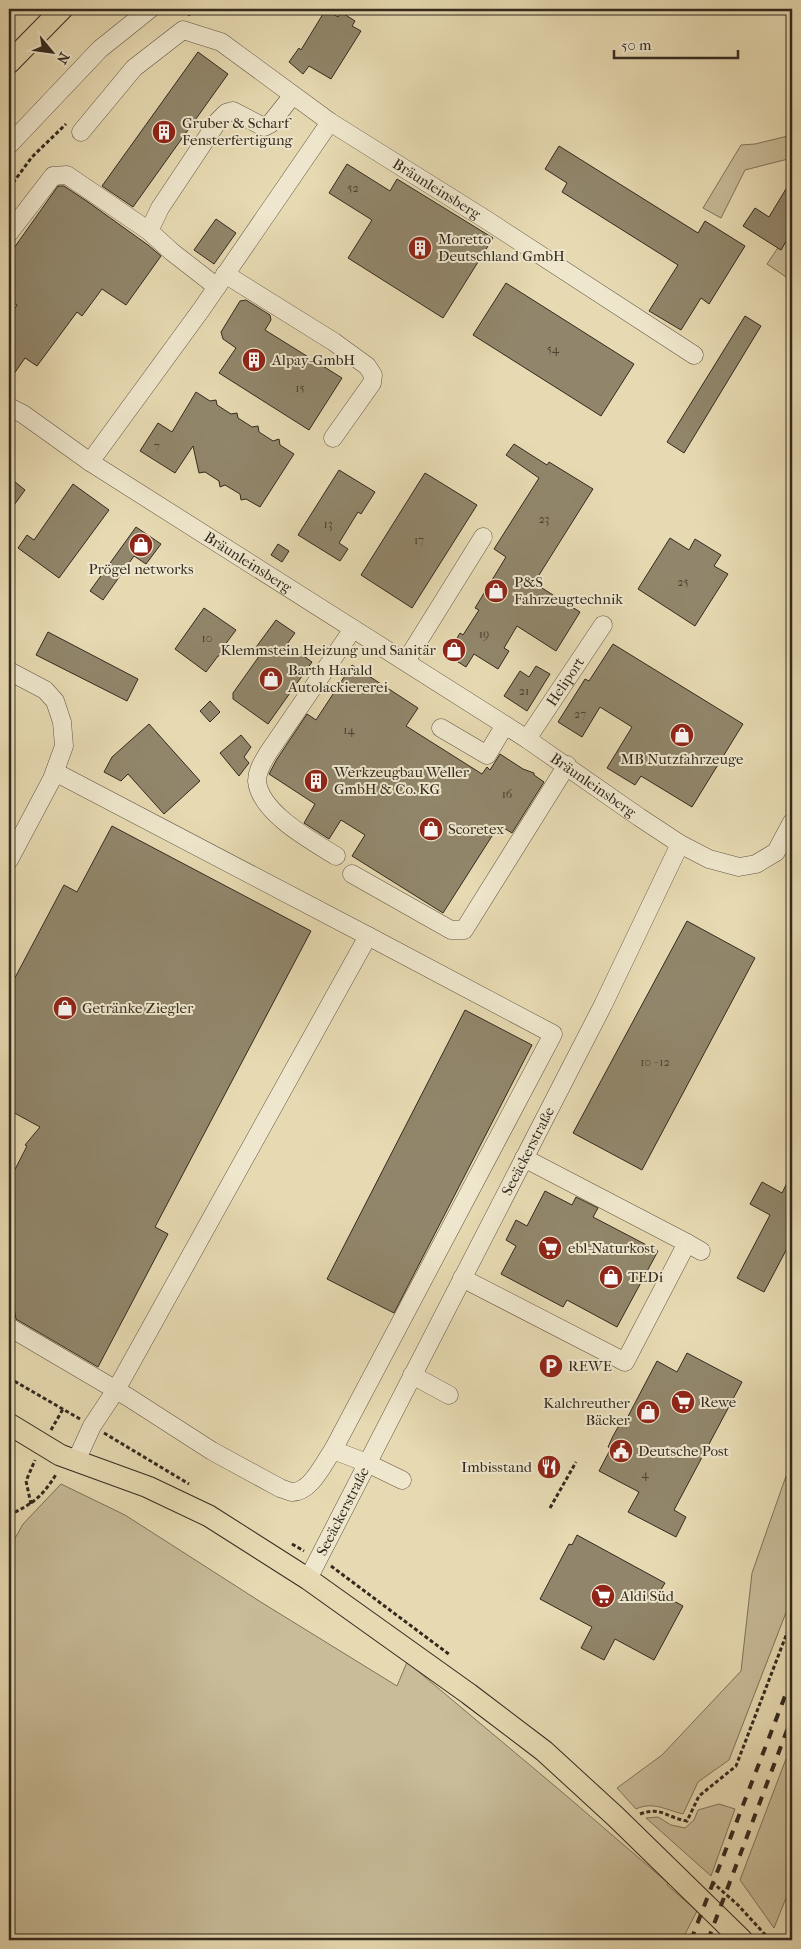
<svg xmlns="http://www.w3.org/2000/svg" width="801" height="1949" font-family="'IM FELL French Canon',serif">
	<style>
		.green { fill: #c8bc99; stroke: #7e735c }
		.building { fill: #91866b; stroke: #332a1f }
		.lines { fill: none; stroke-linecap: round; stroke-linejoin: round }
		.minor-casing { stroke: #605644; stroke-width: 19 }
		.major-casing { stroke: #332a1f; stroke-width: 23 }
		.path { stroke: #332a1f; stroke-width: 3; stroke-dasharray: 4 2.5; stroke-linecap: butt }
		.minor { stroke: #efe7cd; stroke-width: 18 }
		.major { stroke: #e7dab2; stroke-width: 21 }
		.rail { stroke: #332a1f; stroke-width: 4; stroke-dasharray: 9 9; stroke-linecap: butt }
		.labels { text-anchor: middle; stroke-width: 4; stroke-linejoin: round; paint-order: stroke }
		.number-label { font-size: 12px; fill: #4a4132 }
		.poi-label { font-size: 15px; fill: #332a1f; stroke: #efe7cd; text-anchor: start }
		.street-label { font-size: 15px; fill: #332a1f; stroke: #efe7cd }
	</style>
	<rect width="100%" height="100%" fill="#e7dab2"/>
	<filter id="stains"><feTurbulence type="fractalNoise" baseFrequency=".004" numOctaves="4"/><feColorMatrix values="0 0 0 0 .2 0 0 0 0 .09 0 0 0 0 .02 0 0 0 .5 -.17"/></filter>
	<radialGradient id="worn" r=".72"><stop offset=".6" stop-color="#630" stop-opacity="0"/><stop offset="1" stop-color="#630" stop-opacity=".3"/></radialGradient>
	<path class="green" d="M792,135V158L745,170L721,218L703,208L741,145L755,144Z
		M792,227V241L787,257L792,251V281L767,264Z
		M792,1459V1597L729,1760L698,1782L683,1814C666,1810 653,1801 636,1809L617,1788L662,1755L741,1671L752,1573Z
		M61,1484L125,1515L264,1604L397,1686L407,1662L562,1792L668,1883L667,1885L697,1911L682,1940H9V1549L23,1524Z
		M792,1743V1883L774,1928L740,1880Z
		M719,1804L735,1809L711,1876L646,1818L658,1817L671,1825L685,1828L694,1820L698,1810Z"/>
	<path class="building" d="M326,9L338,17L341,12L355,21L352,26L361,31L331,79L309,66L303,74L289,62L299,48L301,50Z
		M198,52L228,74L133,207L102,186Z
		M559,146L698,233L705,221L745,246L709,304L701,298L681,330L649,311L678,265L562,192L567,183L545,169Z
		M347,164L390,191L397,179L493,238L443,318L348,258L372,220L329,193Z
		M792,179V231L781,250L743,226L755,208L769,217Z
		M58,186H64L88,202L148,245L161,256L126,305L102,289L82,316L77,312L37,366L25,358L9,381V317L17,305L9,300V255Z
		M216,219L236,233L214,264L194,250Z
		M506,283L634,364L601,416L473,335Z
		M246,300L270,315L271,320L265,330L342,378L309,430L219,373L236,348L223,339L221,332L240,301Z
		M745,316L761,326L684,453L667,442Z
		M196,392L210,401L216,400L217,405L231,414L237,413L238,418L252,427L258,426L259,432L273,441L279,439L280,445L294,454L260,507L246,499L241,500L240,494L225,485L220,487L219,481L205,472L199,473L193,446L175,473L140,451L158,423L172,432Z
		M514,444L547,465L549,462L593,489L534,583L580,612L556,651L517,626L504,648L509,651L498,669L474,654L466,667L447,655L460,633L463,635L479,610L475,608L506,557L494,549L539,478L506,455Z
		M339,470L375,492L361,514L358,512L339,543L348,549L340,561L298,535Z
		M425,473L477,505L412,608L361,575Z
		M9,477L25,490L9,512Z
		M73,484L109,510L59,578L18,548L27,535L34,540Z
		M136,527L161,544L146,564L134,556L103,600L90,591Z
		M670,538L689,550L695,539L721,555L714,566L728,574L695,626L638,589Z
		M278,544L289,551L282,562L271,555Z
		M204,608L236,630L224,646L226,654L218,656L206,672L175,649Z
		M276,620L295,633L287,644L312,662L268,724L233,699V693L265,648L254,650Z
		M48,632L138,679L127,701L36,655Z
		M613,644L743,724L692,807L641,776L635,785L607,768L632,727L600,707L582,737L558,722L585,679L589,681Z
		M352,665L418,708L406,726L482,774L487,767L490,770L500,754L523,769L534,773V775L544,782L512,833L499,825L443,913L352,856L365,835L341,820L329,839L304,823L315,804L269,774L277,759L307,714L316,720Z
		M536,666L550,674L527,711L504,696L520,671L529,677Z
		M210,701L220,712L210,722L200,711Z
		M149,724L200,781L164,814L128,774L121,781L104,772L112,757Z
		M241,735L251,747L244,757L249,763L239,776L220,753Z
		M112,826L311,931L155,1227L168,1234L98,1367L16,1319L9,1279V1181L27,1146L25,1145L40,1127L9,1110V989L64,885L77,892Z
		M687,921L755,958L642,1170L573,1133Z
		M465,1010L532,1045L394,1313L327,1279Z
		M792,1173V1239L764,1292L737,1278L770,1215L750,1204L762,1182L782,1193Z
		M545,1191L572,1205L576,1197L598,1208L593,1217L658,1251L617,1327L567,1300L563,1307L501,1274L516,1246L506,1240L516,1220L527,1226Z
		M687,1353L742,1382L674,1510L686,1517L676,1537L628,1512L639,1492L599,1471L611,1448L608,1447L613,1436L621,1422L624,1424L657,1361L677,1372Z
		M577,1535L665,1583L659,1593L683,1606L654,1660L615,1639L604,1660L581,1648L592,1627L540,1599L569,1544L572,1545Z"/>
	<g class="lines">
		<g class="minor-casing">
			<g id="minor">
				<path id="s1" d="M81,132L134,68L183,30L221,42L330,122L485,219L694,355"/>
				<path d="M9,145L100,49L150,9"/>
				<path d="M9,233L53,176L67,175L149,231"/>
				<path d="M225,274L334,342L367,366L373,375L372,383L333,438"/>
				<path d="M217,287L172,252L149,231L160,208L218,121L226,113L233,111L264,127L270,124L293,95"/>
				<path id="s2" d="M9,407L23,414L90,462L527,739L639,817L680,844L709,859L739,867L756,864L776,852L792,822"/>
				<path d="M90,462L201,310L330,122"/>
				<path d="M406,661L483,537"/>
				<path d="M9,671L45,690L55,701L62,722L64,746L52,779L9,860"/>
				<path d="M441,728L487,755L505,725"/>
				<path id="s3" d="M527,739L603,625"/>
				<path d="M55,772L368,936L116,1390L92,1426L76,1461"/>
				<path d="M336,856C312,841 260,813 257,781C257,770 263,762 268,753L353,629"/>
				<path d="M352,874L451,930H464L567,765"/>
				<path d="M687,1243L701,1251"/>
				<path d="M462,1278L625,1362L687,1243L524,1158"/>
				<path d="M9,1327L128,1397L212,1451L280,1488C283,1489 288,1491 292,1492C311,1492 323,1464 333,1450L367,1463L402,1480"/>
				<path d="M412,1375L449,1395"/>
				<path d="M333,1450L553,1034L368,936"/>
				<path id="s4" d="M308,1579L603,1005L680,844"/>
			</g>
		</g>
		<g class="major-casing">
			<path id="major" d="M9,63L62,9
				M9,1424L60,1455L148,1487L209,1516L308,1579L469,1694L544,1751L616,1817L742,1940"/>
		</g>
		<path class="path" d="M188,15L197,9
			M9,188L32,157L66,124
			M9,1378L80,1419
			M51,1430L63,1409
			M104,1433L189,1484
			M31,1504L26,1481L35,1460
			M550,1508L576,1462
			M9,1515C34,1503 42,1497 57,1473
			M292,1544L304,1551
			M331,1566L450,1655
			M640,1814C662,1806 667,1818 687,1821L699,1796L736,1766L792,1620
			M712,1882L738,1905L770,1940"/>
		<use href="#minor" class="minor"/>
		<use href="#major" class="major"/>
		<path class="rail" d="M691,1940L792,1678
			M708,1940L792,1717"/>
	</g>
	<defs>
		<g id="building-disc" transform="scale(1.25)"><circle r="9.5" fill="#8f2418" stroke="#efe7cd"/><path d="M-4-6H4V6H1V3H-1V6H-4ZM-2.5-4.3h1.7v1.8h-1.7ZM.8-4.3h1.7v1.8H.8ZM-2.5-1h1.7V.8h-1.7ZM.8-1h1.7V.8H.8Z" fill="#fff"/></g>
		<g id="shop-disc" transform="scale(1.25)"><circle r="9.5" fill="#8f2418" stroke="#efe7cd"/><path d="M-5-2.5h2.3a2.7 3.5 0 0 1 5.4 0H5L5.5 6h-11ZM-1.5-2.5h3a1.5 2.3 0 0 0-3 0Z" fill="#fff"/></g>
		<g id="supermarket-disc" transform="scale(1.25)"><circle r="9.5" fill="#8f2418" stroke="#efe7cd"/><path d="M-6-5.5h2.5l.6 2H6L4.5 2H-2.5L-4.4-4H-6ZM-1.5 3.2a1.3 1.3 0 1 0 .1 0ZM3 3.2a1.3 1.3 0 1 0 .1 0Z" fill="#fff"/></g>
		<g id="parking-disc" transform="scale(1.25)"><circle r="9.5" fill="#8f2418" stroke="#efe7cd"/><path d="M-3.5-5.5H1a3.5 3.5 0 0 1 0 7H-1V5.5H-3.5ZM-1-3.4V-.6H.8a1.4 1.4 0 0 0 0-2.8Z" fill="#fff"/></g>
		<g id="civic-disc" transform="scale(1.25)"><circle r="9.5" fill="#8f2418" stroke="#efe7cd"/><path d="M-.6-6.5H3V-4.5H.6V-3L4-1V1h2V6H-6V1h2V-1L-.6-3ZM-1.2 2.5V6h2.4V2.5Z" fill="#fff"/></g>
		<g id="restaurant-disc" transform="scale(1.25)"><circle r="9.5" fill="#8f2418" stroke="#efe7cd"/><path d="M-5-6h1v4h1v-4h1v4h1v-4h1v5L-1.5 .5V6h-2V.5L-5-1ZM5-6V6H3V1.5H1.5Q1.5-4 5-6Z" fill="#fff"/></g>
	</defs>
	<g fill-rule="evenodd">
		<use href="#building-disc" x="164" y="132"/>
		<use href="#building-disc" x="420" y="248"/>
		<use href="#building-disc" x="254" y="360"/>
		<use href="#shop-disc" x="141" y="545"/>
		<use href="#shop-disc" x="496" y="591"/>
		<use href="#shop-disc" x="454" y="650"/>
		<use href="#shop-disc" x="271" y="679"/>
		<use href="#shop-disc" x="682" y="735"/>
		<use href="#building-disc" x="316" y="781"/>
		<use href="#shop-disc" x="431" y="829"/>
		<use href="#shop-disc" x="65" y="1008"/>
		<use href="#supermarket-disc" x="550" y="1248"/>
		<use href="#shop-disc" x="611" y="1277"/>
		<use href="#parking-disc" x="551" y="1366"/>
		<use href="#supermarket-disc" x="683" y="1402"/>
		<use href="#shop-disc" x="648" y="1412"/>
		<use href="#civic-disc" x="621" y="1451"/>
		<use href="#restaurant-disc" x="549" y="1467"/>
		<use href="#supermarket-disc" x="603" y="1596"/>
	</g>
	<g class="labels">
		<g class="number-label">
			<text x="353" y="192">52</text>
			<text x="553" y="353">54</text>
			<text x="300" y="392">15</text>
			<text x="157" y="450">7</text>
			<text x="544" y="523">23</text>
			<text x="328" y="528">13</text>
			<text x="419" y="544">17</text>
			<text x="683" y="586">25</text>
			<text x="484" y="638">19</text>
			<text x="207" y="642">10</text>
			<text x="524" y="695">21</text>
			<text x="580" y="718">27</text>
			<text x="349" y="734">14</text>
			<text x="507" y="798">16</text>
			<text x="655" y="1066">10 - 12</text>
			<text x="645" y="1478">4</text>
		</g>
		<g class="poi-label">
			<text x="182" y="128">Gruber &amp; Scharf<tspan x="182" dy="17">Fensterfertigung</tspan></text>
			<text x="438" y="244">Moretto<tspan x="438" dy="17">Deutschland GmbH</tspan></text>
			<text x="272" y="365">Alpay-GmbH</text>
			<text x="141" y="574" text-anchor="middle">Prögel networks</text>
			<text x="514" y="587">P&amp;S<tspan x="514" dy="17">Fahrzeugtechnik</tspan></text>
			<text x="436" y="655" text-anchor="end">Klemmstein Heizung und Sanitär</text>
			<text x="288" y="675">Barth Harald<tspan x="288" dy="17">Autolackiererei</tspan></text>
			<text x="682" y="764" text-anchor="middle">MB Nutzfahrzeuge</text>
			<text x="334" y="777">Werkzeugbau Weller<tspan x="334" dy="17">GmbH &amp; Co. KG</tspan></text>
			<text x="448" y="834">Scoretex</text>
			<text x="82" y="1013">Getränke Ziegler</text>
			<text x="568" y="1253">ebl-Naturkost</text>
			<text x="628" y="1282">TEDi</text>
			<text x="568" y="1371">REWE</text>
			<text x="700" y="1407">Rewe</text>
			<text x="630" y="1408" text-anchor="end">Kalchreuther<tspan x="630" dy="17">Bäcker</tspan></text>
			<text x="638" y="1456">Deutsche Post</text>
			<text x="532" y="1472" text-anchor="end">Imbisstand</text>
			<text x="620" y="1601">Aldi Süd</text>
		</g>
		<g class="street-label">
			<text dy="5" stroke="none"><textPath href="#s1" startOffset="446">Bräunleinsberg</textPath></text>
			<text dy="5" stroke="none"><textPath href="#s2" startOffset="285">Bräunleinsberg</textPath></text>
			<text dy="5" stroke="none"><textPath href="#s3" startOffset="69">Heliport</textPath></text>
			<text dy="5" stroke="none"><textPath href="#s2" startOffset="696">Bräunleinsberg</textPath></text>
			<text dy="5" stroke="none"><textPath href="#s4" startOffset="481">Seeäckerstraße</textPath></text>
			<text dy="5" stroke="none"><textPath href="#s4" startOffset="76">Seeäckerstraße</textPath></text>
		</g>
	</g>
	<rect width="801" height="1949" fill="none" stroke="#e7dab2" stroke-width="30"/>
	<rect x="10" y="10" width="781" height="1929" fill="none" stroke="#332a1f" stroke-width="2.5"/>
	<rect x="15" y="15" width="771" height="1919" fill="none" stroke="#332a1f"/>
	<g transform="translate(52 52) rotate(119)" stroke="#efe7cd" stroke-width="4" paint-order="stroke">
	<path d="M0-4L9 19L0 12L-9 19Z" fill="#332a1f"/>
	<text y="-8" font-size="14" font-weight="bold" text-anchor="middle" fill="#332a1f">N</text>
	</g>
	<path d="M614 50v8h124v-8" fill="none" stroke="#332a1f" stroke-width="2.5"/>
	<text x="621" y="50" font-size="15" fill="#332a1f" stroke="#efe7cd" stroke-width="4" paint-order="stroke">50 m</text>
	<rect width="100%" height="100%" filter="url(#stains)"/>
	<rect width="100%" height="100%" fill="url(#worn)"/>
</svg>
